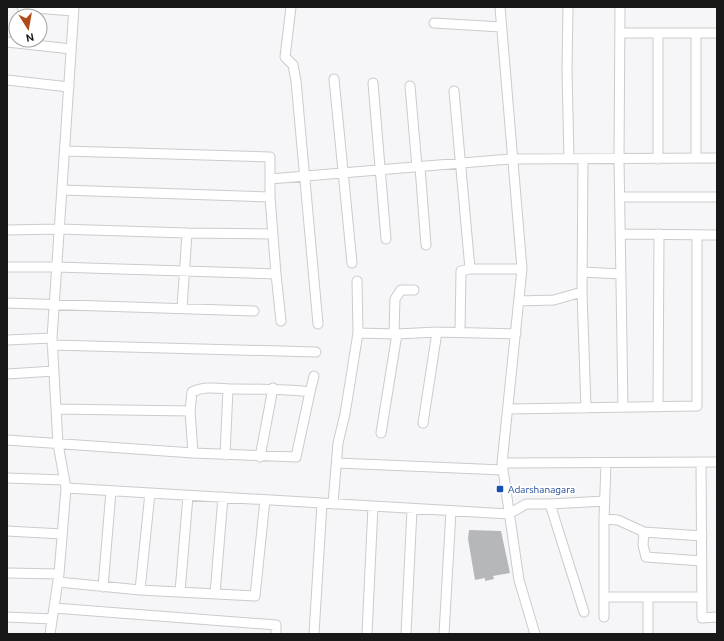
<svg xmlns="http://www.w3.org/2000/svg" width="724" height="641" font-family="Ubuntu,sans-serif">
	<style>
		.building { fill: #b6b7b9 }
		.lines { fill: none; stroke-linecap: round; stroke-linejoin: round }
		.minor-casing { stroke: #cbcbcd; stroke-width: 11 }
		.minor { stroke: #fff; stroke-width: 9 }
		.transit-dot { fill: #1a4fb4; stroke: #fff; stroke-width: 1.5 }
		.labels { text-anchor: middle; stroke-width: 4; stroke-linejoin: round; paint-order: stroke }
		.transit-label { font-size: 10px; fill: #164399; stroke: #fff; text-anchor: start }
	</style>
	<rect width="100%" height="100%" fill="#f6f6f8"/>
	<path class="building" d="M469,530L501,531L510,573L493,576L494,579L485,581V578L475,580L468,539Z"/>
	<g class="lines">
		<g class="minor-casing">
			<path id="minor" d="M22,7L73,11
				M291,7L285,57L293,65L296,81L318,324
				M500,7L522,269L502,463L519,580L535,634
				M568,7L567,70L569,159
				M620,7L619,159L623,407
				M434,23L501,27
				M620,33H717
				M658,33V159
				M696,33V158
				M7,42L71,49
				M334,79L352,263
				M7,80L69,87
				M373,83L386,239
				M410,86L417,167
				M454,91L470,269
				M65,151L270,157V179L511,159L717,158
				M583,159L582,292L586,408
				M420,167L426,245
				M62,190L270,197
				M620,197H717
				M7,230L59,229L187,233
				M621,234L717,235
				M7,267H56L276,274L270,197V179
				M582,272L621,274
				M276,274L281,321
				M357,281L358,333
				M519,301L554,300L582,292
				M7,303L254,311
				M182,308L187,233L273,234
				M460,332L461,271L470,269H522
				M394,334L395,299L401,290H414
				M7,340L52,338
				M52,345L316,352
				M7,374L54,371
				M310,392L314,376
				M658,407L659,234
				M56,409L190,411L193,453
				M508,409L697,406V235
				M423,423L437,332
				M381,433L397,334
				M7,440L193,453L296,457L310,392C285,389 260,389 235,389C220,389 206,385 192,392L190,411
				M225,455L228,389
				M260,457L273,388
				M701,462L702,618L717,617
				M337,463L503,470
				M502,463L717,462
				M7,478L64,480
				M66,488L509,514L526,504H550L605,501
				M333,504L338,443L345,414L358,333L397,334L437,332L516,334
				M550,504L584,612
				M604,519L618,520L644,532L702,536
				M7,531L62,534
				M644,532L643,545L646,557L702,561
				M7,573L59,574
				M58,582L140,590L255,596L265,500
				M103,587L111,491
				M140,590L150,493
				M180,592L188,496
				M215,594L223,497
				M604,597H702
				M648,598V634
				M54,608L276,625V634
				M7,617L52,619
				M604,617V519L606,463
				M50,634L59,574L66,488L58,444L52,338L74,7
				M314,634L322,503
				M367,634L373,506
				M406,634L412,509
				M444,634L451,511"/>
		</g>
		<use href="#minor" class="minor"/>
	</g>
	<rect class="transit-dot" x="496" y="485" width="8" height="8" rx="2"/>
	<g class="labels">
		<g class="transit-label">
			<text x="508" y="493">Adarshanagara</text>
		</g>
	</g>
	<rect width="724" height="641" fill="none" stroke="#181819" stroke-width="16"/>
	<g transform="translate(28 28) rotate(169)"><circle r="19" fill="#ffffff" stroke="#a3a3a3"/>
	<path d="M0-3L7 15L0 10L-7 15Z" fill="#af4b18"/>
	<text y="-6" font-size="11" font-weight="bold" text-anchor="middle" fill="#181819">N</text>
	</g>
</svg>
